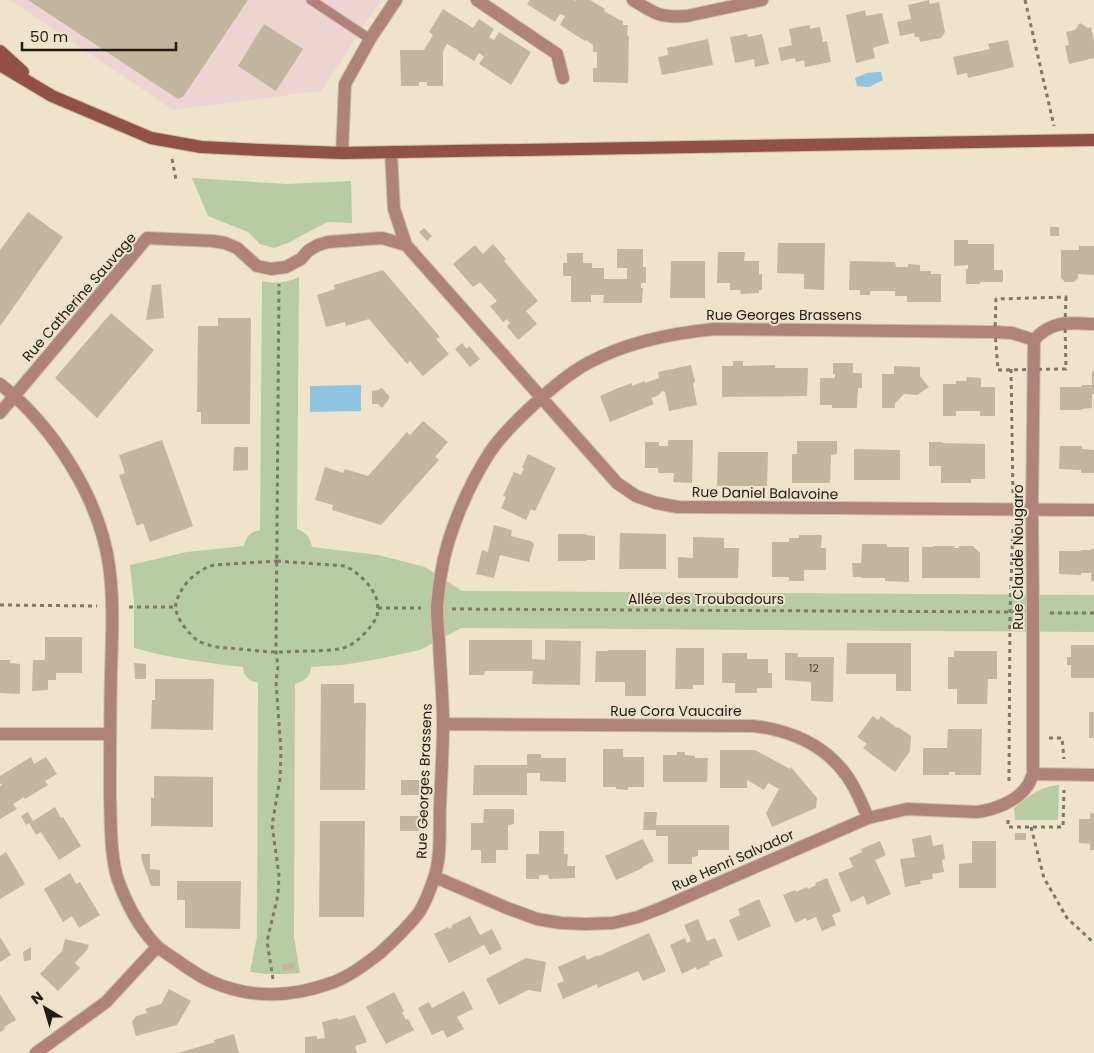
<svg xmlns="http://www.w3.org/2000/svg" width="1094" height="1053" font-family="Poppins,sans-serif">
	<style>
		.commercial { fill: #eed3d3 }
		.green { fill: #b7cca4 }
		.water { fill: #8fc5e1 }
		.building { fill: #c2b69f }
		.lines { fill: none; stroke-linecap: round; stroke-linejoin: round }
		.service-casing { stroke: #cabfaa; stroke-width: 11 }
		.minor-casing { stroke: #cabfaa; stroke-width: 14 }
		.secondary-casing { stroke: #cabfaa; stroke-width: 14 }
		.path { stroke: #7f7767; stroke-width: 3; stroke-dasharray: 4 4; stroke-linecap: butt }
		.service { stroke: #af827a; stroke-width: 9 }
		.minor { stroke: #af827a; stroke-width: 12 }
		.secondary { stroke: #925148; stroke-width: 12 }
		.labels { text-anchor: middle; stroke-width: 4; stroke-linejoin: round; paint-order: stroke }
		.number-label { font-size: 11px; fill: #484236 }
		.street-label { font-size: 14px; fill: #201c13; stroke: #efe3cb }
	</style>
	<rect width="100%" height="100%" fill="#efe3cb"/>
	<path class="commercial" d="M10,0H381L321,91L173,110Z"/>
	<path class="green" d="M192,178L287,184L351,181L352,223L327,222L288,243L274,248L260,244L248,232L208,216Z
		M299,277L297,529C306,532 310,537 312,547L378,555L425,567L462,591L1094,595V632L461,628L420,650L373,660L342,665L311,667C310,677 305,681 295,684L294,937L300,973C283,975 267,974 250,972L257,936L258,683C249,681 244,677 243,667C206,663 170,658 134,648V602L130,565L187,552L244,546C246,537 250,532 260,530L262,281C275,284 286,283 299,277Z
		M1059,785L1058,820H1015L1014,808C1030,796 1038,787 1059,785Z"/>
	<path class="water" d="M877,72H881L883,80L869,87L857,86L855,78L867,73Z
		M361,385V411L310,412V386Z"/>
	<path class="building" d="M28,0H248L183,97L178,99Z
		M530,0H574L575,1L576,0H590L605,9L604,11L620,20L623,21V25H628L627,36H629L628,83L593,82V68H597V52H593V45L586,40L585,41L560,25L565,16L560,14L555,22L527,4Z
		M929,0L930,4L939,2L945,32L941,38L920,42L919,37H915L914,33L900,36L897,22L911,19L908,5Z
		M443,9L473,28L479,19L494,29L489,37L494,40L499,32L531,52L511,85L479,64L484,57L479,53L474,61L458,51V50L447,44L443,51V86H427V82H419V86H401L400,50H424L433,35L429,32Z
		M865,10L866,16L882,13L889,43L873,48L875,58L856,63L846,15Z
		M1080,23L1088,28L1091,27L1094,41V58L1069,64L1065,46L1069,45L1066,32L1075,30Z
		M264,24L303,49L276,91L238,66Z
		M810,25V29L820,27L823,42L827,41L831,62L805,67L804,60L796,62L795,58L781,61L778,48L792,45L789,29Z
		M747,34L748,37L762,34L769,64L755,67L754,59L735,63L730,37Z
		M708,39L713,65L662,75L658,57L668,55L667,48Z
		M1008,40L1014,67L968,78L967,73L957,75L953,57L990,49L988,44Z
		M28,212L63,237L0,326V250Z
		M1050,227H1059V236H1050Z
		M424,228L432,236L427,241L419,232Z
		M954,240H968V244H994V270H1003V282H980V284H966V269H968V265L954,266Z
		M778,243H825L824,290L804,289V274L777,273Z
		M493,244L506,259L504,261L538,301L526,311L537,324L518,340L507,326L510,323L507,319L503,322L490,306L497,301L488,291L480,282L473,287L453,264L475,245L483,254Z
		M1079,246H1094V275L1078,274V278L1074,282H1065L1061,278V250H1079Z
		M617,249H643V267H646V283H641V288H643L642,303H603L604,295H591V302H571V276H563V263H567V253H583V263H592V268H604V279H627V268H617Z
		M718,252H745L744,261H759V274H762V290H759V293L741,294L740,290H730V283H717Z
		M671,261H705V298H670Z
		M850,261L895,262L896,267H908V264L920,265V271H931V274H941V302H907V296H895V291H870V295H860V290H849Z
		M383,270L440,337L436,339L449,354L423,376L410,361L407,364L369,319L346,326L345,322L326,327L317,295L335,289L334,285Z
		M161,284L164,318L146,320L152,285Z
		M111,313L154,350L97,418L55,378Z
		M218,318H251L250,424H201V412H197L198,326H218Z
		M462,343L467,349L469,346L480,359L470,367L455,349Z
		M733,361H743V366L775,365V368H808L807,396L722,397V366H733Z
		M833,363H853V373H862V388H858L857,408H832V405H820V378H835V374H833Z
		M691,365L695,381L693,384L697,405L669,411L665,392L662,391L659,395L651,398L654,404L610,422L600,396L618,388L632,383V386L645,381V383L659,378L658,372Z
		M894,366L920,367V376L929,387L917,395L904,394L895,403V408H882V374H894Z
		M1092,371H1094V394H1092V408L1082,409V410H1060V387H1081L1082,385H1092Z
		M967,377L981,378V387H995V416H980V411H956V416H943V384H956V381H966Z
		M382,388L389,396V399L382,408L378,404H372V391L378,390Z
		M423,421L448,442L435,457L439,460L381,525L332,510L333,505L315,500L325,467L343,473L345,469L368,476L407,432L410,435Z
		M162,440L193,526L150,542L143,523L137,526L119,475L125,473L119,455Z
		M668,440H693L692,483L673,482L674,473H658V468H645V442H659V446H668Z
		M797,441H837V454L831,455L830,483H792V454H797Z
		M929,442H942V443L985,444V479H971V483H941V466H929Z
		M1060,446H1082V449L1094,450V473H1081V470L1059,469Z
		M234,447H248V470L233,471Z
		M854,449L900,450V480H854Z
		M718,452H768L767,486H717Z
		M528,454L556,468L535,511L531,509L526,520L501,508L506,497L503,496L514,472L521,475L524,468H522Z
		M494,525L512,530L511,536L531,541L534,544L529,562L500,555L494,578L476,574L482,550L488,552Z
		M620,533L666,534V569H619Z
		M558,534H586V535L595,536V560H586V561H558Z
		M799,535H822L821,548H826V570H804V581H789V577H772V542H789V538H799Z
		M693,537L724,538V548H739L738,578H678V557L693,558Z
		M862,544H887V547H909V582L885,581V578H861V577H853L852,563H861Z
		M933,546H955L954,548H959V546H973L980,553V578H922V547H933Z
		M1091,549H1094V581H1091V573H1081V575L1059,574V551H1081V550H1091Z
		M45,637H82V673H56V680H48V690L32,691L33,660H45Z
		M469,640H532V659L545,660V640L581,641L580,685L532,684L533,671H485L484,675H469Z
		M847,643H911V691H896V674H846Z
		M1071,645H1094V678H1071V665H1067V657H1071Z
		M676,648H704V685H693V689H675Z
		M608,650H646V696H625V682H595L596,651H608Z
		M954,651H997V679H988L987,704H957V689H948V657H954Z
		M722,653H747V659H768V673H772V688H757V693H735V683H722Z
		M785,653H798V657H834L833,702L811,701V682L785,680Z
		M0,660H10V663L20,664V694L0,693Z
		M134,663L146,664V679H135Z
		M155,679H214L213,730L151,729L152,700H155Z
		M321,684H354V703H366L365,790H320Z
		M1089,712H1094V738H1089Z
		M873,716L878,720L881,716L897,728L898,727L911,736L910,751L895,772L863,748L867,744L857,737Z
		M948,729H982L981,775H955V772H949V775H923V748H947Z
		M603,749H623V757H644V787H628V790L616,789V787H603Z
		M720,750H755L790,769L791,767L817,798L816,808L772,827L766,813L779,789L768,783L764,790L747,780V788H720Z
		M677,752H685V755L695,756V758H708L707,782H663V755H677Z
		M527,754H541V758H566V782L540,781V773H527V795H473L474,765H527Z
		M31,757L34,764L46,757L57,774L45,781L48,785L25,799L24,797L13,804L17,809L0,819V786L2,785L0,783V776Z
		M154,776L213,777V827L151,826V798H154Z
		M401,780H419V795H401Z
		M55,807L61,818L63,817L81,846L59,860L41,832L36,835L29,823L26,825L21,816L28,812L33,821Z
		M484,809H514V824L508,825V850H496V863H481V850H471V823H483Z
		M644,812H657L656,825H729V850H698V856L692,857V864H668V836H656V830H643Z
		M1090,813H1094V850H1090V844L1079,843V819H1090Z
		M400,816H419V831H400Z
		M320,821H365L364,917H319Z
		M539,831H564V854H568L567,866H575V878L549,879L548,875H539V879H526V854H539Z
		M1015,833H1026V840H1015Z
		M931,835L933,846L943,844L945,859L942,860L944,872L932,874L933,879L920,881L921,884L905,887L900,859L915,857L912,839Z
		M643,839L654,861L642,867L643,868L616,880L605,856Z
		M880,841L886,855L875,860L891,894L867,905L864,896L851,902L838,873L853,867L849,858L862,852L861,849Z
		M972,841H996V888H959V864L972,863Z
		M6,852L25,884L0,899V856Z
		M141,854H150V869L160,870V886H151L142,861Z
		M70,873L76,884L80,882L100,915L79,928L72,916L63,922L44,889Z
		M827,878L841,911L832,915L836,925L822,931L816,917L807,921L806,918L795,923L783,895L795,890L796,892L807,887L808,889L816,885L815,883Z
		M177,881H241L240,929L185,928V900H177Z
		M759,899L771,926L738,941L729,920L740,915L738,909Z
		M470,916L480,935L492,929L502,949L490,955L484,945L449,963L434,934L448,927L449,929L452,927V925Z
		M698,919L707,941L715,938L723,956L709,962L710,964L697,970L696,967L682,974L670,945L685,938L687,943L691,941L684,925Z
		M649,933L666,971L643,981L638,971L598,988L597,984L563,999L557,984L564,981L558,967L585,955L587,960L598,955L599,956Z
		M0,937L11,955L0,962Z
		M65,939L89,945L87,950L75,963L80,968L58,991L40,974L62,951Z
		M31,947V960L24,961L23,952Z
		M526,958L546,962L541,992L528,990L499,1005L486,979Z
		M294,963L295,970L283,971L282,964Z
		M169,989L191,1001L177,1025L136,1036L132,1022L136,1016L147,1013L145,1009L161,1004Z
		M464,991L473,1009L457,1017L464,1029L447,1038L443,1030L432,1035L418,1008L429,1002L432,1008Z
		M394,992L404,1011L402,1012L406,1020L408,1019L414,1030L386,1044L366,1007Z
		M0,994L16,1020L4,1027L5,1029L0,1032Z
		M355,1015L367,1042L355,1046L357,1053H305V1037L317,1036V1039L325,1038L322,1022L338,1018V1020Z
		M234,1034L239,1053H178L215,1042L214,1040Z"/>
	<g class="lines">
		<g class="service-casing">
			<path id="service" d="M311,0L370,39"/>
		</g>
		<g class="minor-casing">
			<path id="minor" d="M477,0L557,54L563,78
				M633,0C655,14 661,18 687,16L762,0
				M391,152L394,209L406,245
				M342,153L345,84L370,39L396,0
				M1034,340C1052,320 1069,323 1094,324
				M0,384C53,426 99,497 109,565C114,601 112,637 111,673C110,714 110,756 110,797C111,822 110,856 118,880C126,902 139,927 155,944C160,950 168,954 175,959C186,967 197,975 210,981C250,999 290,998 331,983C349,977 364,965 380,953C393,941 410,925 420,911C425,902 430,890 433,881C442,858 439,830 440,806C441,779 443,751 443,723C443,696 440,668 439,641C438,630 437,618 437,607C438,596 439,585 441,574C447,534 468,486 490,452C501,436 515,422 529,409C547,392 566,375 588,363C627,342 672,333 715,329L995,332L1012,333L1034,340
				M0,413L147,238L213,241L225,243L237,248L257,266L271,269L286,267L301,259L308,251L318,245L328,242L382,238L406,245L617,483L636,496L656,503L678,507L1094,510
				M443,724L753,726C761,727 769,728 776,730C804,737 830,752 847,776C856,789 862,803 868,818
				M0,734H110
				M1033,774L1094,775
				M435,877L507,908L537,919L561,923L585,924L613,923L638,917L661,908L868,818L907,809L977,812C994,810 1018,801 1028,785C1030,782 1031,778 1033,774V612L1032,510L1034,340
				M36,1053L106,1002L157,947"/>
		</g>
		<g class="secondary-casing">
			<path id="secondary" d="M0,51L23,72
				M0,65L52,96L151,138L201,147L260,150L342,153L1094,140"/>
		</g>
		<path class="path" d="M1025,0L1054,126
			M172,159L176,180
			M1066,297L1065,323L1066,369L998,370L995,332L996,299Z
			M1011,369L1013,494
			M277,561L345,566C358,572 374,587 377,601C378,606 378,612 377,616C373,626 358,642 348,646C338,651 325,650 314,651C302,651 289,652 277,652C264,652 251,650 239,649C230,648 221,648 212,646C208,645 202,643 198,641C189,634 173,616 176,603C181,585 196,570 214,565Z
			M0,605L97,606
			M129,607H175
			M378,608H421
			M452,609L1018,612
			M1050,613H1094
			M1049,738H1062L1064,759
			M1009,781L1010,612L1013,525
			M1008,820V827H1063L1064,790
			M1031,827L1044,878L1067,918L1094,943
			M273,979L267,941L278,895L279,875L272,825L280,779L281,751L276,682L278,666L276,652L279,284"/>
		<use href="#service" class="service"/>
		<use href="#minor" class="minor"/>
		<use href="#secondary" class="secondary"/>
	</g>
	<g class="labels">
		<g class="number-label">
			<text x="814" y="672">12</text>
		</g>
		<g class="street-label">
			<text transform="translate(79 297) rotate(-49)" y="5">Rue Catherine Sauvage</text>
			<text x="784" y="320">Rue Georges Brassens</text>
			<text transform="translate(765 493) rotate(1)" y="5">Rue Daniel Balavoine</text>
			<text transform="translate(1018 557) rotate(-90)" y="5">Rue Claude Nougaro</text>
			<text x="706" y="604">Allée des Troubadours</text>
			<text x="676" y="716">Rue Cora Vaucaire</text>
			<text transform="translate(424 781) rotate(-88)" y="5">Rue Georges Brassens</text>
			<text transform="translate(733 860) rotate(-24)" y="5">Rue Henri Salvador</text>
		</g>
	</g>
	<g transform="translate(45 1008) rotate(322)" stroke="#efe3cb" stroke-width="4" paint-order="stroke">
	<path d="M0-4L9 19L0 12L-9 19Z" fill="#201c13"/>
	<text y="-8" font-size="14" font-weight="bold" text-anchor="middle" fill="#201c13">N</text>
	</g>
	<path d="M22 42v8h154v-8" fill="none" stroke="#201c13" stroke-width="2.5"/>
	<text x="30" y="42" font-size="15" fill="#201c13" stroke="#efe3cb" stroke-width="4" paint-order="stroke">50 m</text>
</svg>
